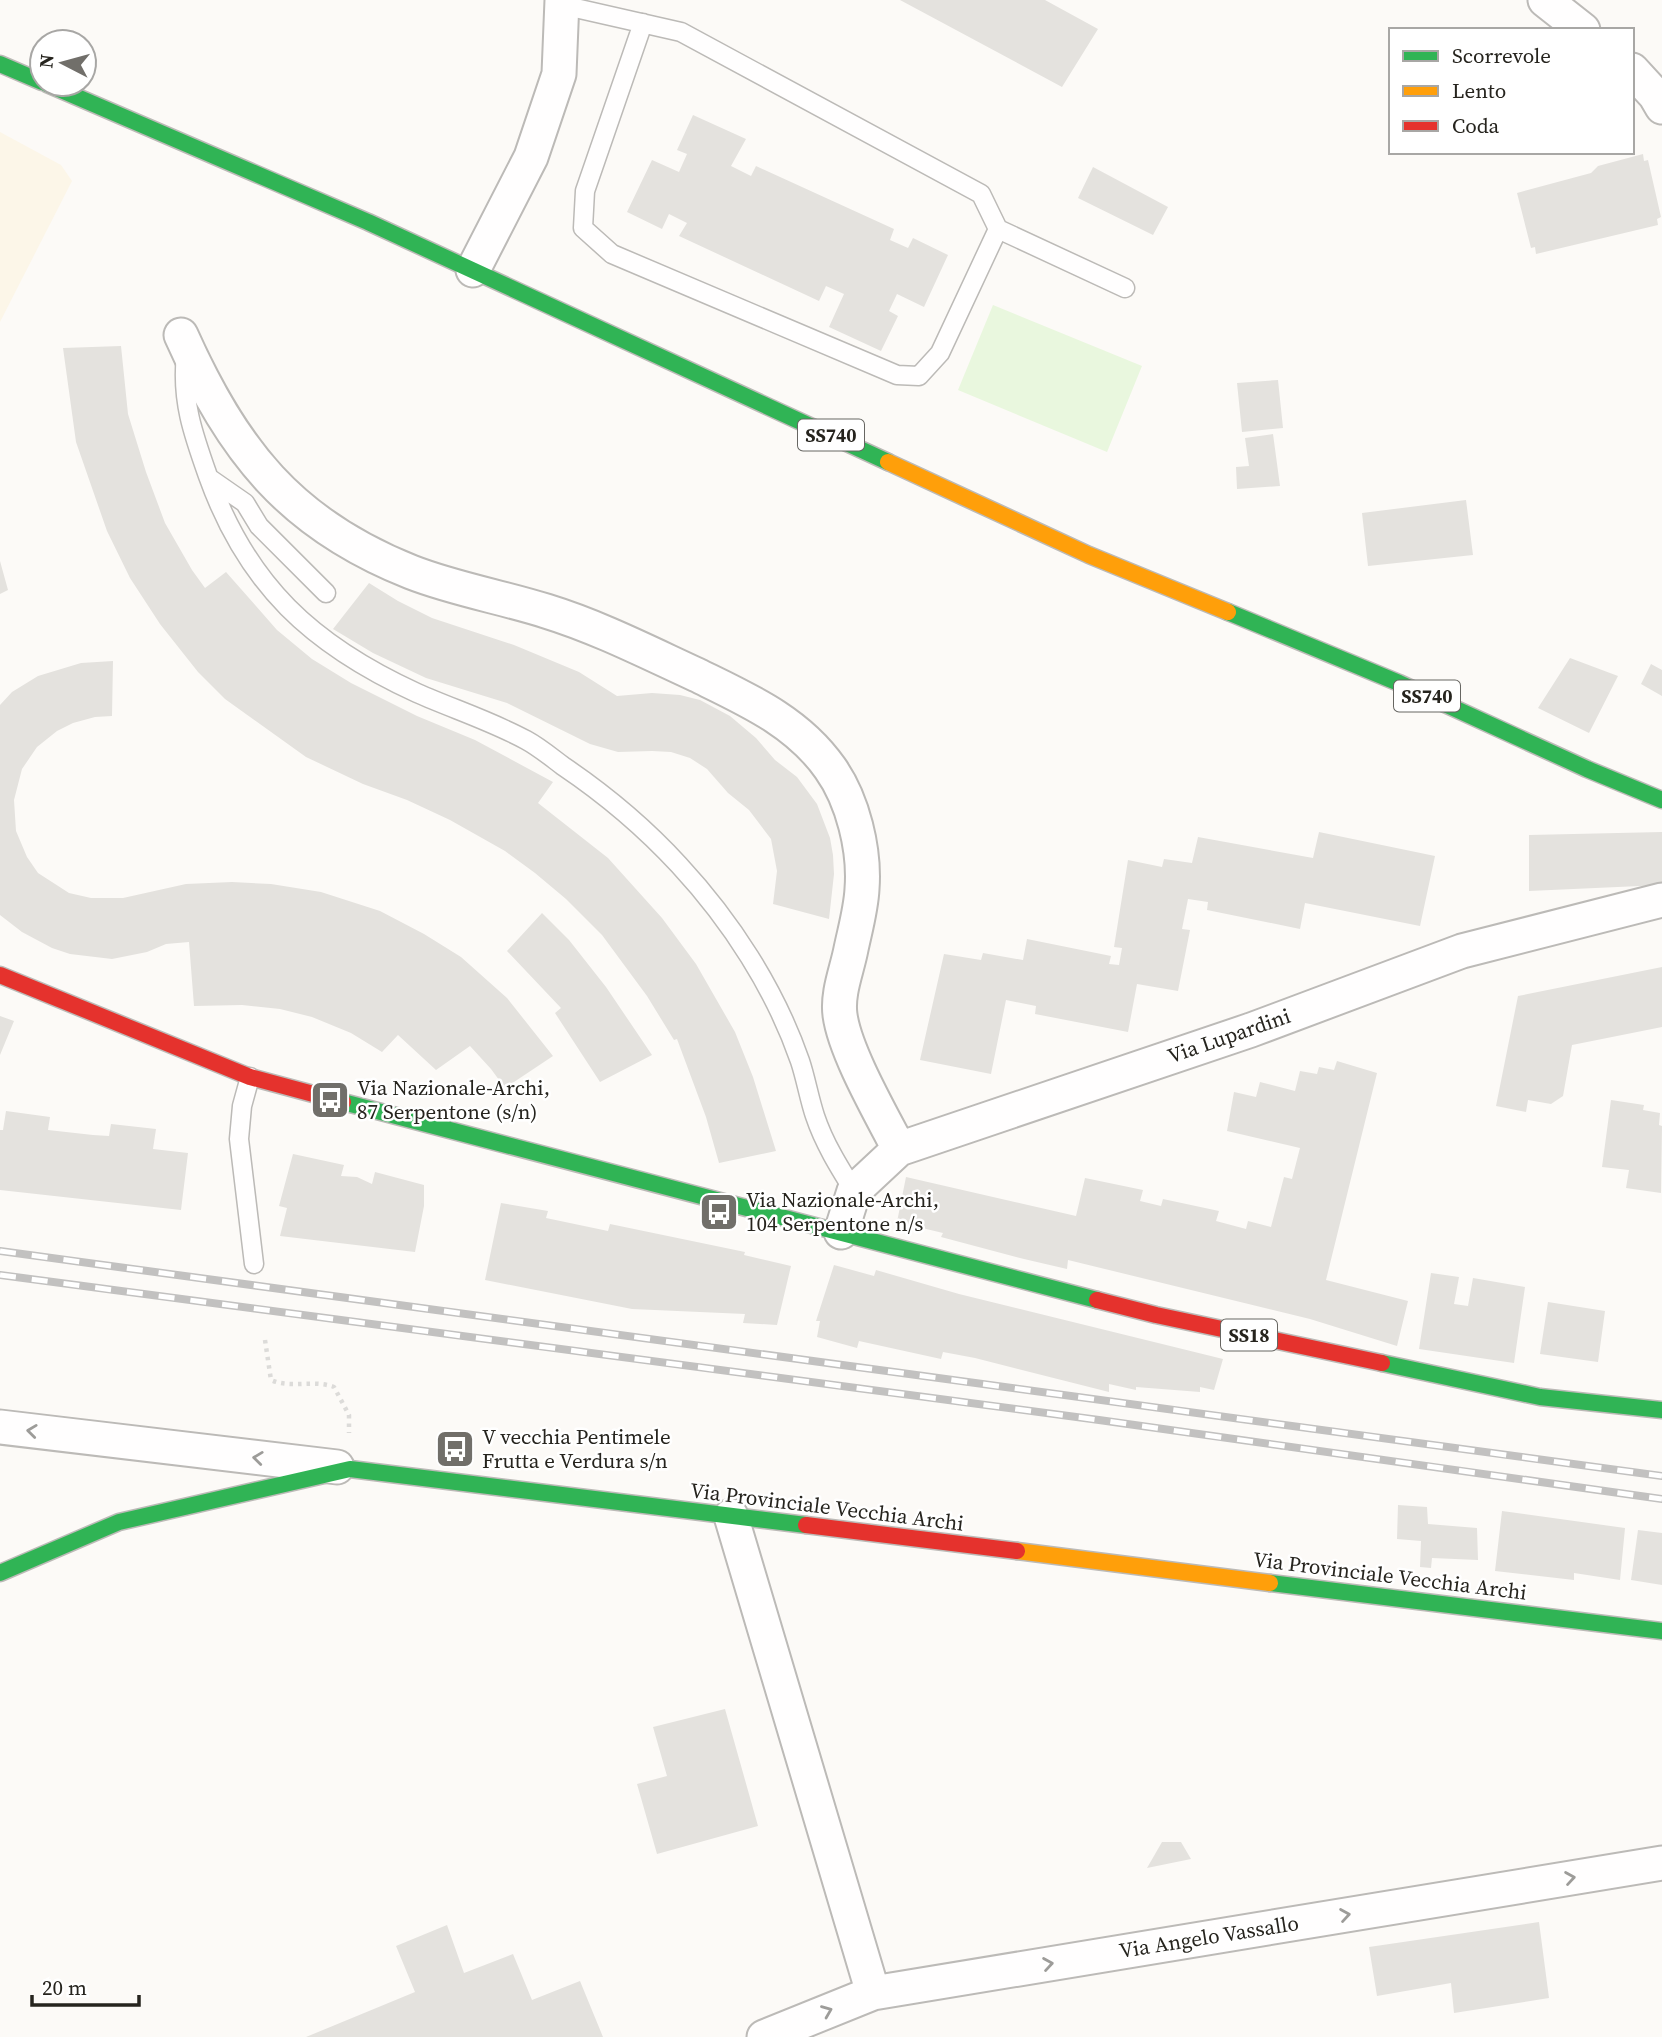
<svg xmlns="http://www.w3.org/2000/svg" width="1662" height="2037" font-family="'Source Serif 4',serif">
	<style>
		.built { fill: #fcf6e8 }
		.green { fill: #e9f7de }
		.building { fill: #e4e2de }
		.lines { fill: none; stroke-linecap: round; stroke-linejoin: round }
		.lane-casing { stroke: #bcbab7; stroke-width: 21 }
		.street-casing { stroke: #bcbab7; stroke-width: 37 }
		.fast-casing { stroke: #bcbab7; stroke-width: 19 }
		.slow-casing { stroke: #bcbab7; stroke-width: 19 }
		.jam-casing { stroke: #bcbab7; stroke-width: 19 }
		.path { stroke: #dcdbd9; stroke-width: 4.5; stroke-dasharray: 3.5 5; stroke-linecap: butt }
		.lane { stroke: #fffefe; stroke-width: 18 }
		.street { stroke: #fffefe; stroke-width: 33 }
		.fast { stroke: #30b455; stroke-width: 16 }
		.slow { stroke: #ff9f0a; stroke-width: 16 }
		.jam { stroke: #e5322d; stroke-width: 16 }
		.rail-casing { stroke: #c2c1c0; stroke-width: 8 }
		.rail { stroke: #fff; stroke-width: 5; stroke-dasharray: 16; stroke-linecap: butt }
		.oneway { stroke: #9d9c99 }
		.labels { text-anchor: middle; stroke-width: 5; stroke-linejoin: round; paint-order: stroke }
		.shield { fill: #fff; stroke: #676662; stroke-width: 2 }
		.shield-label { font-size: 19px; font-weight: bold; fill: #26241e }
		.street-label { font-size: 21px; fill: #26241e; stroke: #fff }
		.poi-label { font-size: 21px; fill: #26241e; stroke: #fff; text-anchor: start }
	</style>
	<rect width="100%" height="100%" fill="#fcfaf7"/>
	<path class="built" d="M0,132L61,165L72,181L0,322Z"/>
	<path class="green" d="M993,305L1142,366L1107,452L958,390Z"/>
	<path class="building" d="M900,0H1045L1098,29L1062,87Z
		M693,115L746,139L731,166L751,176L756,166L894,229L890,240L908,248L913,238L948,255L924,307L897,294L889,311L898,316L881,351L829,327L844,294L826,286L819,301L679,236L687,223L669,214L662,229L627,212L652,160L679,172L687,154L677,150Z
		M1643,154L1644,161L1648,160L1661,217L1657,219L1658,225L1536,254L1535,247L1531,248L1517,193L1591,173L1598,166Z
		M1093,167L1168,207L1153,235L1078,198Z
		M121,346L128,414L146,472L165,523L192,570L205,588L226,572L277,630L312,659L351,683L417,716L475,740L553,782L538,803L608,858L662,918L696,964L735,1032L753,1077L776,1151L719,1163L706,1117L677,1039L674,1040L647,996L602,935L566,899L535,873L505,851L450,820L407,800L363,784L306,757L225,699L198,672L160,624L130,578L107,531L76,442L63,348Z
		M1278,380L1283,428L1242,432L1237,383Z
		M1273,434L1280,486L1237,489L1236,467L1249,466L1245,438Z
		M1466,500L1473,555L1368,566L1362,513Z
		M0,561L8,590L0,594Z
		M369,583L398,601L432,618L514,645L579,672L617,696L652,693L680,695L700,700L730,716L756,738L775,760L797,777L817,804L830,838L833,855L834,874L829,919L773,904L777,871L771,839L749,810L728,793L707,769L690,758L671,752L652,751L618,752L590,744L507,703L426,678L373,653L333,629Z
		M1570,658L1618,676L1589,733L1538,708Z
		M113,661L112,716L95,717L73,723L57,731L37,747L22,769L14,800L16,831L27,857L38,873L69,893L91,898H123L186,884L232,882L271,884L321,892L380,911L424,934L461,957L507,998L553,1056L505,1088L491,1069L470,1046L436,1070L398,1035L382,1052L351,1033L312,1017L280,1009L242,1005L194,1006L189,942L166,944L147,952L112,959L70,954L52,948L22,932L0,915V705L12,692L38,676L81,663Z
		M1651,664L1662,670V696L1641,684Z
		M1319,832L1435,856L1420,926L1305,903L1300,929L1207,910L1208,902L1188,899L1182,929L1190,930L1178,991L1137,984L1128,1032L1035,1014L1036,1006L1006,1000L991,1074L920,1060L944,954L981,960L983,953L1023,960L1027,939L1111,956L1109,964L1119,965L1122,948L1114,947L1128,860L1162,867L1164,859L1192,863L1198,837L1313,858Z
		M1662,832V885L1529,891V835Z
		M542,913L569,940L606,987L652,1055L600,1082L555,1013L561,1008L507,951Z
		M1662,967V1027L1572,1045L1563,1096L1551,1104L1528,1100L1526,1112L1496,1106L1518,996Z
		M0,1016L14,1021L0,1055Z
		M1337,1061L1377,1073L1326,1280L1408,1301L1397,1346L1310,1319L1068,1260L1067,1269L1024,1259L941,1237L943,1233L897,1222L906,1177L1076,1216L1085,1178L1143,1190L1140,1201L1161,1206L1163,1199L1219,1211L1216,1221L1246,1229L1248,1221L1271,1227L1284,1177L1292,1179L1300,1148L1227,1131L1234,1092L1256,1097L1260,1082L1295,1091L1300,1071L1317,1074L1319,1067L1334,1070Z
		M1611,1100L1644,1105L1643,1110L1660,1113L1659,1125L1662,1126L1661,1193L1626,1188L1629,1170L1602,1167Z
		M6,1111L50,1117L48,1130L93,1135L109,1136L111,1124L156,1129L153,1149L188,1153L181,1210L0,1190V1130H3Z
		M293,1154L344,1165L341,1176L357,1177L372,1184L375,1172L424,1185V1206L415,1252L280,1236L287,1208L279,1206Z
		M501,1203L548,1211L546,1218L608,1231L610,1224L745,1252L744,1255L791,1266L777,1325L743,1323L745,1314L632,1309L485,1280Z
		M834,1265L874,1276L876,1270L959,1294L1223,1359L1214,1390L1200,1387V1392L1136,1387V1390L1109,1384V1392L975,1358L943,1352L941,1359L859,1341L857,1348L817,1337L820,1321H816Z
		M1431,1273L1459,1277L1454,1304L1468,1306L1473,1278L1525,1287L1514,1363L1419,1349Z
		M1548,1302L1605,1311L1598,1362L1540,1354Z
		M1398,1505L1427,1507L1428,1524L1477,1528L1478,1560L1432,1558L1431,1568L1420,1567L1421,1541L1397,1539Z
		M1502,1511L1625,1528L1620,1580L1574,1573V1580L1495,1571Z
		M1638,1530L1662,1533V1585L1631,1580Z
		M725,1709L758,1826L657,1854L637,1784L667,1776L653,1727Z
		M1162,1842H1181L1191,1859L1147,1868Z
		M1539,1922L1549,1998L1454,2013L1451,1983L1377,1996L1369,1947Z
		M447,1925L464,1973L513,1954L532,2000L580,1981L603,2037H306L415,1992L396,1946Z"/>
	<g class="lines">
		<g class="lane-casing">
			<path id="lane" d="M562,5L681,32L981,194L998,229L1125,288
				M643,23L585,191L583,228L612,254L897,375L919,376L940,353L998,229
				M186,355C181,400 193,434 208,476C247,585 312,645 417,693C453,709 491,721 526,740C539,747 551,757 563,766C606,795 644,827 679,865C731,921 775,989 800,1061C806,1079 809,1098 815,1116C824,1143 839,1167 854,1191
				M209,478L245,503L259,526L326,593
				M250,1077L242,1106L239,1139L254,1264"/>
		</g>
		<g class="street-casing">
			<path id="street" d="M1545,0L1583,30
				M1632,70L1655,95L1662,107
				M473,270L531,157L559,74L562,0
				M181,335C233,451 290,524 411,572C454,589 502,597 546,611C598,627 647,652 697,675C746,699 797,721 830,768C853,800 865,850 862,889C861,909 855,930 851,949C847,970 837,993 840,1015C845,1052 881,1114 899,1149
				M841,1232L854,1191L899,1149L1251,1030L1462,951L1662,900
				M0,1427L337,1467
				M731,1516L873,1993
				M764,2037L873,1993L1662,1863"/>
		</g>
		<g class="fast-casing">
			<path id="fast" d="M0,64L42,82
				M47,84L368,222
				M368,222L888,462
				M1228,612L1399,683L1587,769L1662,800
				M343,1102L1097,1300
				M1382,1363L1540,1397L1662,1410
				M0,1573L119,1522L350,1469L806,1525
				M1270,1583L1662,1631"/>
		</g>
		<g class="slow-casing">
			<path id="slow" d="M888,462L1089,555L1228,612
				M1017,1551L1270,1583"/>
		</g>
		<g class="jam-casing">
			<path id="jam" d="M0,975L250,1077L343,1102
				M1097,1300L1156,1315L1382,1363
				M806,1525L1017,1551"/>
		</g>
		<path class="path" d="M265,1340L271,1380C291,1389 313,1379 334,1387L349,1415V1433"/>
		<use href="#lane" class="lane"/>
		<use href="#street" class="street"/>
		<use href="#fast" class="fast"/>
		<use href="#slow" class="slow"/>
		<use href="#jam" class="jam"/>
		<g class="rail-casing">
			<path id="rail" d="M0,1251L1662,1476
				M0,1275L1099,1420L1662,1499"/>
		</g>
		<use href="#rail" class="rail"/>
	</g>
	<defs><path id="oneway-chevron" d="M-2-3.5L2.5 0L-2 3.5" fill="none" stroke-width="1.6" stroke-linecap="round" stroke-linejoin="round" transform="scale(1.75)"/></defs>
	<g class="oneway">
		<use href="#oneway-chevron" transform="translate(32 1431) rotate(-173)"/>
		<use href="#oneway-chevron" transform="translate(258 1458) rotate(-173)"/>
		<use href="#oneway-chevron" transform="translate(1570 1878) rotate(-9)"/>
		<use href="#oneway-chevron" transform="translate(1345 1915) rotate(-9)"/>
		<use href="#oneway-chevron" transform="translate(1048 1964) rotate(-9)"/>
		<use href="#oneway-chevron" transform="translate(827 2011) rotate(-22)"/>
	</g>
	<defs>
		<g id="bus-square" transform="scale(2.0125)"><rect x="-9" y="-9" width="18" height="18" rx="4" fill="#716f6a" stroke="#fff"/><path d="M-5-6H5V4H4V6H2V4H-2V6H-4V4H-5ZM-3.5-4V0h7V-4ZM-3.5 1.2v1.5H-2V1.2ZM2 1.2v1.5H3.5V1.2Z" fill="#fff"/></g>
	</defs>
	<g fill-rule="evenodd">
		<use href="#bus-square" x="330" y="1100"/>
		<use href="#bus-square" x="719" y="1212"/>
		<use href="#bus-square" x="455" y="1449"/>
	</g>
	<g class="labels">
		<g class="shield">
			<rect x="798" y="419.5" width="66" height="31" rx="5"/>
			<rect x="1394" y="680.5" width="66" height="31" rx="5"/>
			<rect x="1221" y="1319.5" width="56" height="31" rx="5"/>
		</g>
		<g class="shield-label">
			<text x="831" y="442">SS740</text>
			<text x="1427" y="703">SS740</text>
			<text x="1249" y="1342">SS18</text>
		</g>
		<g class="street-label">
			<text transform="translate(1229 1036) rotate(-19)" y="7">Via Lupardini</text>
			<text transform="translate(827 1507) rotate(7)" y="7">Via Provinciale Vecchia Archi</text>
			<text transform="translate(1390 1576) rotate(7)" y="7">Via Provinciale Vecchia Archi</text>
			<text transform="translate(1209 1937) rotate(-9)" y="7">Via Angelo Vassallo</text>
		</g>
		<g class="poi-label">
			<text x="357" y="1095">Via Nazionale-Archi,<tspan x="357" dy="24">87 Serpentone (s/n)</tspan></text>
			<text x="746" y="1207">Via Nazionale-Archi,<tspan x="746" dy="24">104 Serpentone n/s</tspan></text>
			<text x="482" y="1444">V vecchia Pentimele<tspan x="482" dy="24">Frutta e Verdura s/n</tspan></text>
		</g>
	</g>
	<rect x="1389" y="28" width="245" height="126" fill="#ffffff" stroke="#a8a7a5" stroke-width="2"/>
	<rect x="1403" y="51" width="35" height="10" fill="#30b455" stroke="#a8a7a5" stroke-width="2"/>
	<text x="1452" y="63" font-size="21" fill="#26241e">Scorrevole</text>
	<rect x="1403" y="86" width="35" height="10" fill="#ff9f0a" stroke="#a8a7a5" stroke-width="2"/>
	<text x="1452" y="98" font-size="21" fill="#26241e">Lento</text>
	<rect x="1403" y="121" width="35" height="10" fill="#e5322d" stroke="#a8a7a5" stroke-width="2"/>
	<text x="1452" y="133" font-size="21" fill="#26241e">Coda</text>
	<g transform="translate(63 63) rotate(276)"><circle r="33" fill="#ffffff" stroke="#a8a7a5" stroke-width="2"/>
	<path d="M0-5L12 26L0 18L-12 26Z" fill="#716f6a"/>
	<text y="-10" font-size="19" font-weight="bold" text-anchor="middle" fill="#26241e">N</text>
	</g>
	<path d="M32 1995v10h107v-10" fill="none" stroke="#26241e" stroke-width="3.5"/>
	<text x="42" y="1995" font-size="21" fill="#26241e" stroke="#ffffff" stroke-width="5" paint-order="stroke">20 m</text>
</svg>
